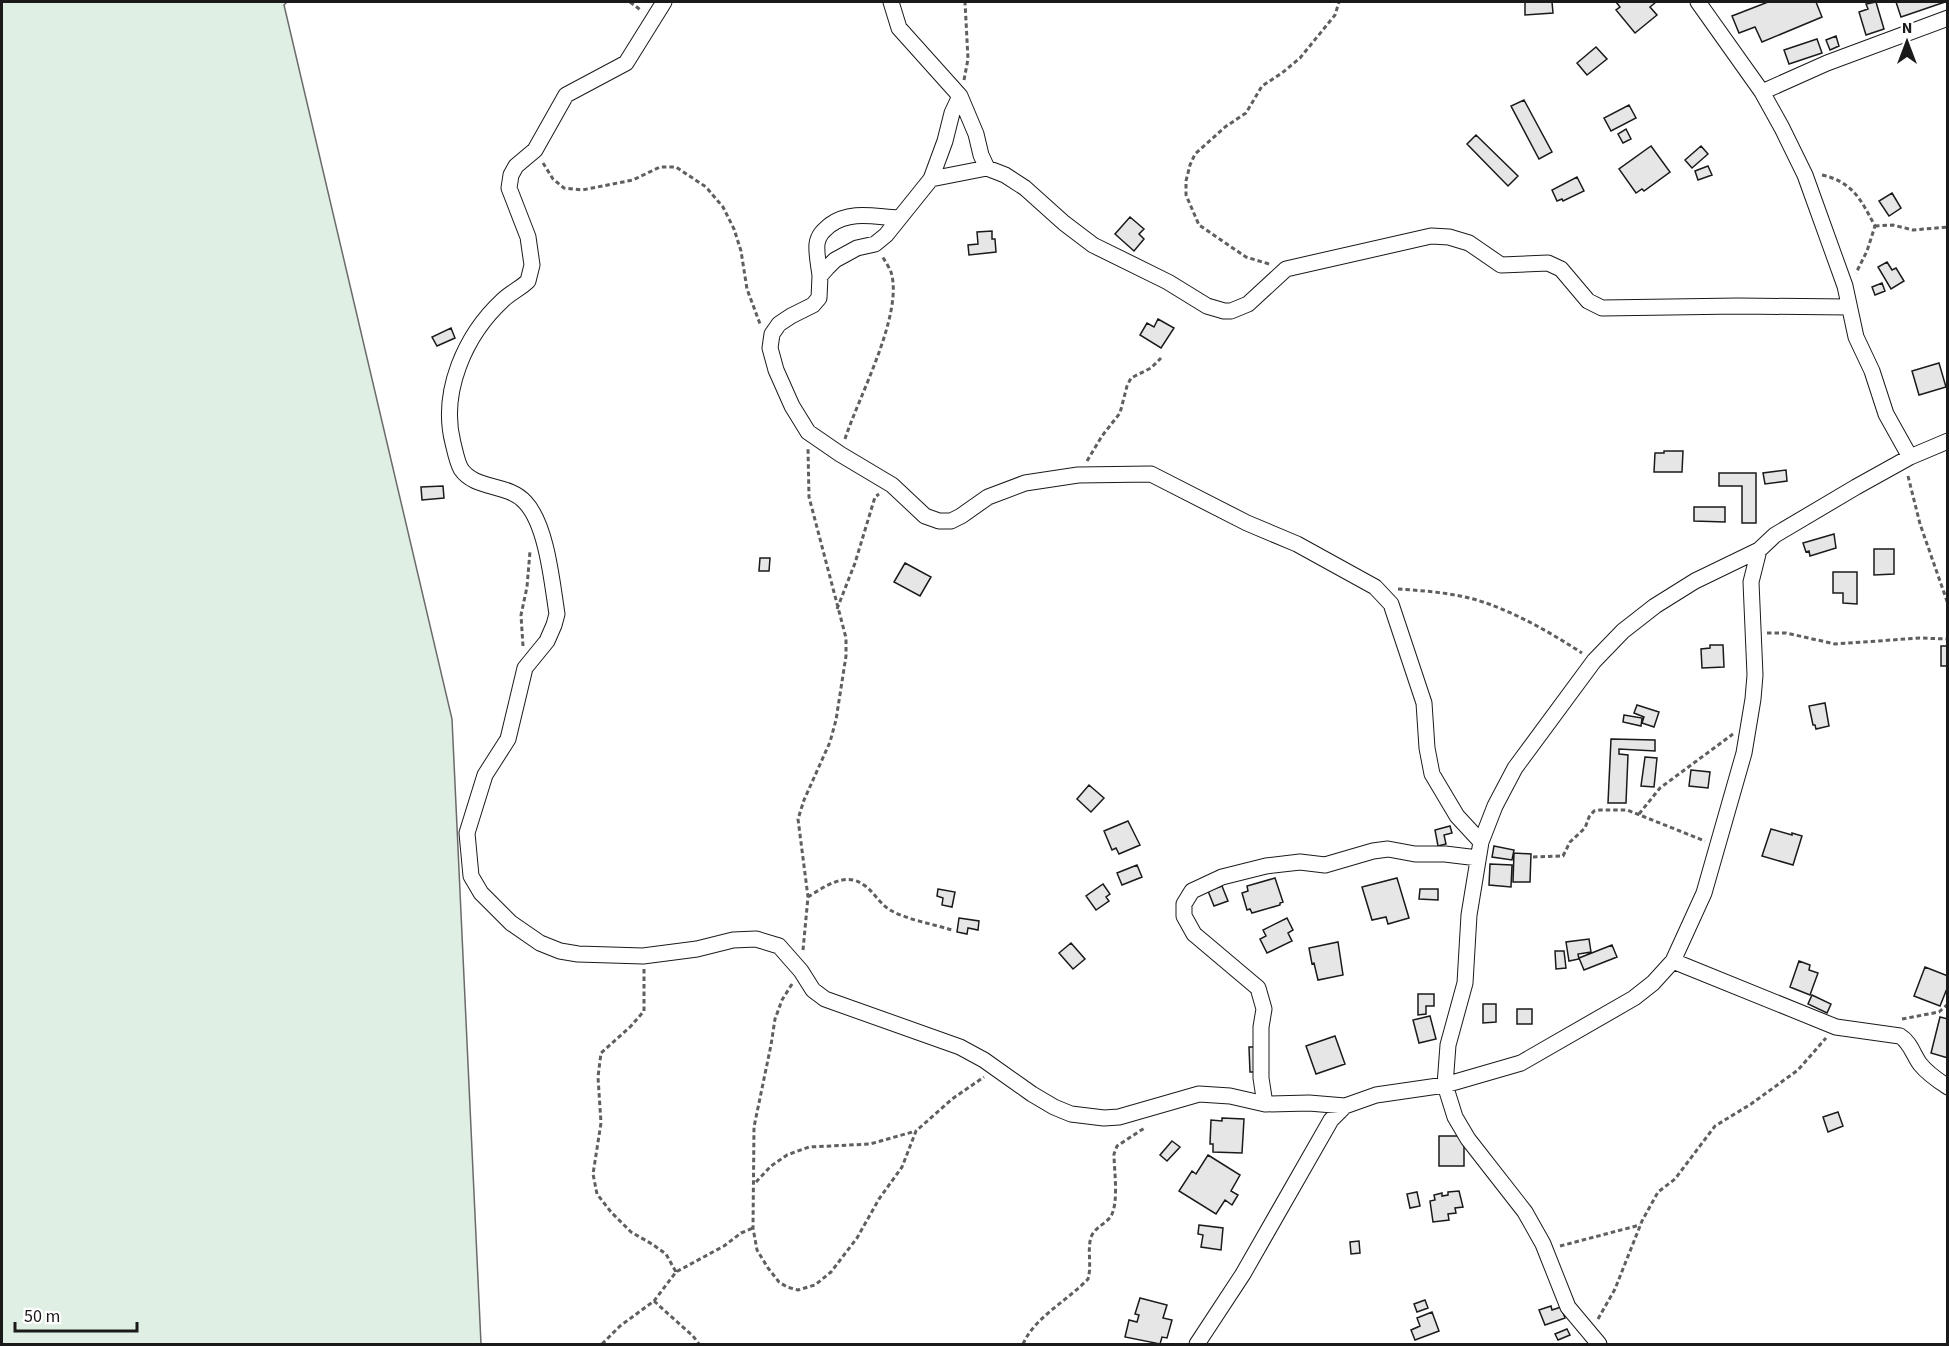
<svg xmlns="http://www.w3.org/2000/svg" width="1949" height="1346" font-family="'Source Sans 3',sans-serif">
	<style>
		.green { fill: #e0efe3; stroke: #6a6a6a; stroke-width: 1.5 }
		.building { fill: #e6e6e6; stroke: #1a1a1a; stroke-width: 1.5 }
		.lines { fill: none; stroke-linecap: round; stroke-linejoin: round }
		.street-casing { stroke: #1a1a1a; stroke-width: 17 }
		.path { stroke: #5f5f5f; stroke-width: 3; stroke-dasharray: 4.5 3; stroke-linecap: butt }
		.street { stroke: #fff; stroke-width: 15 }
	</style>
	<rect width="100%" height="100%" fill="#fff"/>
	<path class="green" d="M2,2H287L284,5L452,719L481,1344H2Z"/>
	<path class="building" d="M1525,2H1552L1553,13L1525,15Z
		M1616,2H1656L1650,7L1657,15L1635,33L1616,10L1620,7Z
		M1768,2H1816L1822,17L1762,42L1755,27L1739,33L1732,16Z
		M1876,2L1884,29L1866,35L1859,12L1868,9L1866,4Z
		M1896,2H1945L1901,17Z
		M1836,36L1839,46L1830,50L1826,40Z
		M1817,39L1822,53L1789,64L1784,50Z
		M1596,47L1607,59L1587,75L1577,63Z
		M1524,100L1552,152L1539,159L1511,106Z
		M1629,105L1636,118L1611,131L1604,118Z
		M1626,129L1631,139L1623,143L1618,134Z
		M1476,135L1518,176L1508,186L1467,144Z
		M1651,146L1670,172L1644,191L1642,189L1636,193L1619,169Z
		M1701,146L1708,154L1692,168L1685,160Z
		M1708,166L1712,175L1698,180L1695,171Z
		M1577,177L1584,191L1563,201L1562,199L1557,201L1552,190Z
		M1892,193L1901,208L1889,216L1879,201Z
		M1130,217L1144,229L1139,234L1144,239L1134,251L1115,234Z
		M992,231V239H995L996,252L969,255L968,245L978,244L977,232Z
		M1887,262L1892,270L1896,268L1904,281L1891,289L1878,267Z
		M1882,283L1885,291L1875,295L1872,287Z
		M1158,319L1174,328L1161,348L1140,335L1147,323L1154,327Z
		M451,328L455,338L437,346L432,337Z
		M1939,363L1946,387L1919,395L1912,371Z
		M1664,451H1683L1682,472H1654L1655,453H1664Z
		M1786,470L1787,481L1765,484L1763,473Z
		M1719,473H1756V523H1742V486H1719Z
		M443,486L444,498L422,500L421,487Z
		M1694,507H1725V522L1694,521Z
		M1834,534L1836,548L1810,556L1809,551L1806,552L1803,543Z
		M1874,549H1894V574L1874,575Z
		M760,558H770L769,571H759Z
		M905,563L931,577L920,596L894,582Z
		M1833,572H1857V604L1843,603V593H1833Z
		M1710,645H1723L1724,667L1702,668L1701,649L1710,648Z
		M1941,646H1948V666H1941Z
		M1825,703L1829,726L1816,729L1815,725H1813L1809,706Z
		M1637,705L1659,712L1654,727L1642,723L1644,717L1634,713Z
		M1624,715L1642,718L1641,726L1623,722Z
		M1611,739L1655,740V751L1619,749V754L1628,755L1626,803H1608Z
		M1645,757L1657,758L1654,787L1641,786Z
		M1691,770L1710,772L1708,788L1689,786Z
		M1089,785L1104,798L1091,812L1077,799Z
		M1128,821L1140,845L1119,854L1116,848L1112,850L1104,831Z
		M1450,826L1452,833L1444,835L1446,844L1438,846L1435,830Z
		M1771,829L1792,835V833L1802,836L1793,865L1762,856Z
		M1494,846L1514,850L1512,860L1492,857Z
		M1514,853L1531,854L1530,882H1513Z
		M1490,864L1512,865L1511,887L1489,885Z
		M1137,865L1142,877L1122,885L1117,873Z
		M1275,878L1283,902L1280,903V905L1252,913L1250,909L1247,910L1242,893L1248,891L1247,886Z
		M1397,878L1409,918L1388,924L1386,917L1372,920L1362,887Z
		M1103,884L1110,894L1106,897L1109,901L1096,910L1086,896Z
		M1222,886L1228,901L1214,906L1208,891Z
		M938,889L955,892L952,907L942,905L943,898L937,896Z
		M1420,889H1438V900L1419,899Z
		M959,918L979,921L978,930L968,928L967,934L957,932Z
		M1287,918L1293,930L1288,933L1292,941L1267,953L1260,939L1266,936L1263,930Z
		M1589,939L1591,952L1578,954L1579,959L1569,961L1566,942Z
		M1338,942L1343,975L1318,980L1314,963L1312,964L1309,948Z
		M1071,943L1085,959L1073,969L1059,953Z
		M1612,945L1617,957L1584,970L1579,958Z
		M1555,951H1564L1566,968L1556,969Z
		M1799,961L1810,965L1809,970L1818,973L1810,995L1790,987Z
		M1925,967L1948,976V986L1940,1006L1914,996Z
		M1418,994H1434V1006H1426V1014L1418,1015Z
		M1812,995L1831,1004L1827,1013L1808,1004Z
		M1483,1004H1496V1022L1483,1023Z
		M1517,1009H1532V1024H1517Z
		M1430,1016L1436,1039L1419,1043L1413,1020Z
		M1940,1017L1948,1019V1058L1931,1053Z
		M1335,1036L1345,1064L1316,1074L1306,1046Z
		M1249,1047H1255V1072H1250Z
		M1838,1112L1843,1126L1828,1132L1823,1117Z
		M1222,1118L1244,1119L1242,1153L1213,1152V1144H1210L1211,1120L1222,1121Z
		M1439,1136H1464V1166H1439Z
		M1172,1141L1180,1147L1167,1161L1160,1155Z
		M1208,1155L1240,1175L1231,1191L1238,1195L1232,1205L1225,1200L1216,1214L1179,1191L1192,1171L1196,1174Z
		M1459,1191L1463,1207L1455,1208L1456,1213L1448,1214L1449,1220L1433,1222L1430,1201L1435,1200L1434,1195L1442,1193V1196L1448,1195V1192Z
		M1417,1192L1420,1206L1410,1208L1407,1194Z
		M1199,1225L1223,1228L1221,1250L1201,1247L1203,1235L1198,1234Z
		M1359,1241L1360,1253L1351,1254L1350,1242Z
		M1140,1298L1167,1305L1163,1318L1172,1320L1167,1338L1162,1337L1160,1344L1125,1337L1129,1320L1137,1322L1139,1315L1135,1314Z
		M1425,1300L1428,1308L1417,1312L1414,1304Z
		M1551,1306L1552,1310L1561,1307L1565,1318L1545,1325L1539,1310Z
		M1432,1312L1439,1331L1415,1340L1411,1330L1420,1326L1417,1318Z
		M1567,1329L1570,1335L1558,1340L1555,1334Z"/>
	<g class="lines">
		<g class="street-casing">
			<path id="street" d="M664,2L626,63L566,95L535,150L516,166L511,175L509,188L528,237L532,265L528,281C521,288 510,293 503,300C465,335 440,392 453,443C455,451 457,462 461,469C475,490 508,483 525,502C547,525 552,583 557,614L554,625L547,641L525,668L508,739L485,775L467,833L471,876L481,893L511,923L540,943L560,951L578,954L643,956L697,949L733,940L756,939L779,946L801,971L813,990L825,999L960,1047L984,1060L1032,1094L1054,1107L1071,1114L1104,1118L1119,1117L1199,1094L1230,1096L1265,1104L1309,1103L1345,1106
				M891,2L899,28L960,96L976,134L981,155L987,168L1005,175L1025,188L1064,223L1093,245L1168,282L1207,306L1224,311H1231L1248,304L1286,269L1431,236L1449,237L1469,243L1501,265L1548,263L1561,269L1588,301L1602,308L1738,306L1849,307
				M1698,2L1762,92L1782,128L1805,175L1845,286L1856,337L1872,371L1886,414L1910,457
				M1762,92L1827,63L1948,18
				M960,96L952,113L945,141L931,179L886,235L875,244L857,248L835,260L827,268L820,276L819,298L813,305L791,316L779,324L772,334L770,348L776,370L792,406L808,432L840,454L892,485L925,516L939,521H951L961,516L988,497L1025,483L1078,475L1151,474L1247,523L1297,544L1375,587L1391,604L1424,703L1427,748L1432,774L1457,816L1481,842
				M931,179L987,168
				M820,276C819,266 816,254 817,244C818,235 824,230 830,225C851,210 875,217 898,218
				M1673,961L1836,1027L1900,1036C1910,1042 1913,1054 1920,1064C1928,1074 1937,1080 1948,1087
				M1265,1104L1261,1078V1027L1264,1009L1258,988L1194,934L1184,916V904L1192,891L1222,877L1266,866L1300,862L1325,865L1373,851L1388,849L1415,854H1445L1478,858
				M1197,1344L1243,1274L1331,1120L1345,1106L1376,1095L1445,1085L1521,1063L1634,998L1653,983L1673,961L1704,893L1744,753L1753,699L1755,675L1751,582L1759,550L1775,535L1856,487L1910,457L1948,441
				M1599,1344L1568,1307L1543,1244L1525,1212L1468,1139L1455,1117L1445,1085L1448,1045L1465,983L1469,915L1481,842L1495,806L1515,768L1594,661L1623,631L1655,606L1695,581L1759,550"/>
		</g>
		<path class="path" d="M630,2L642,11
			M964,80L968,59L965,2
			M543,163L553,179L564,188L582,190L633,180L660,167H676L706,187L723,207L734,229L741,251L747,289L760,324
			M1822,175C1853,182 1861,200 1875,226L1867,251L1856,273
			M1875,226L1893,225L1913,230L1948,227
			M1269,264L1246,257L1199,225L1186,195V181L1190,165L1195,154L1225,127L1246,113L1262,86L1282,73L1300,58L1335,15L1339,2
			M845,439C858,398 904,314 891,272C889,267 885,261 882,256
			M1087,461L1102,436L1120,413L1127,386L1131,378L1151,368L1161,358
			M1908,476L1920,524L1948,604
			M1398,589C1427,591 1458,593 1486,603C1520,615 1551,633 1582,653
			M837,609L855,563L875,497L879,494
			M1767,633H1786L1835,644L1920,638L1948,639
			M523,646L521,615L527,587L530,551
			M1639,814L1660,788L1733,734
			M1533,857L1563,856L1570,842L1585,828L1589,817L1594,811L1600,810H1627L1705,841
			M808,897C824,887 845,871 864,885C874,892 879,903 890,910C908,920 933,924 952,930
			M803,950L808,897L798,819L804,800L830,742L836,720L846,656V638L809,497L808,449
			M644,969V1011L631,1026L601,1053L598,1077L601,1123L593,1174L597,1194L611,1212L631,1232L652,1244L666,1254L676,1272
			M792,984L782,1000L775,1019L771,1045L754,1127L753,1228L757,1250L768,1268L779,1282L787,1287L798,1290L815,1285L831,1272L857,1238L879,1199L902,1167L916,1131L952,1099L984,1077
			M1902,1019L1939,1012L1948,1004
			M756,1182L771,1166L787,1155L809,1147L870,1144L916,1131
			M1560,1246L1640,1225
			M654,1301L693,1336L699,1344
			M1598,1319L1615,1289L1642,1221L1658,1192L1675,1179L1715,1126L1751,1104L1798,1070L1826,1038
			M602,1344L620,1326L654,1301L676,1272L724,1246L741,1233L753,1228
			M1023,1344C1035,1317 1067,1301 1088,1279C1092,1265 1087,1251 1091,1237C1095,1227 1106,1224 1111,1216C1119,1202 1114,1170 1114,1154L1117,1146L1146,1127"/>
		<use href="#street" class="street"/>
	</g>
	<rect width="1949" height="1346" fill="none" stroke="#1a1a1a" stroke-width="6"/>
	<g transform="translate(1907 42)" stroke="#ffffff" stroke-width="4.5" paint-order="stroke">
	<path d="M0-4.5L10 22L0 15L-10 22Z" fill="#1a1a1a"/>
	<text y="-9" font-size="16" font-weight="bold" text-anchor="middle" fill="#1a1a1a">N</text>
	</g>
	<path d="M15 1322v9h122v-9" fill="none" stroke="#1a1a1a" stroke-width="3"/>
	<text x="24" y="1322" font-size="18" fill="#1a1a1a" stroke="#ffffff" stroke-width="4.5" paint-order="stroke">50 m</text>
</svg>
